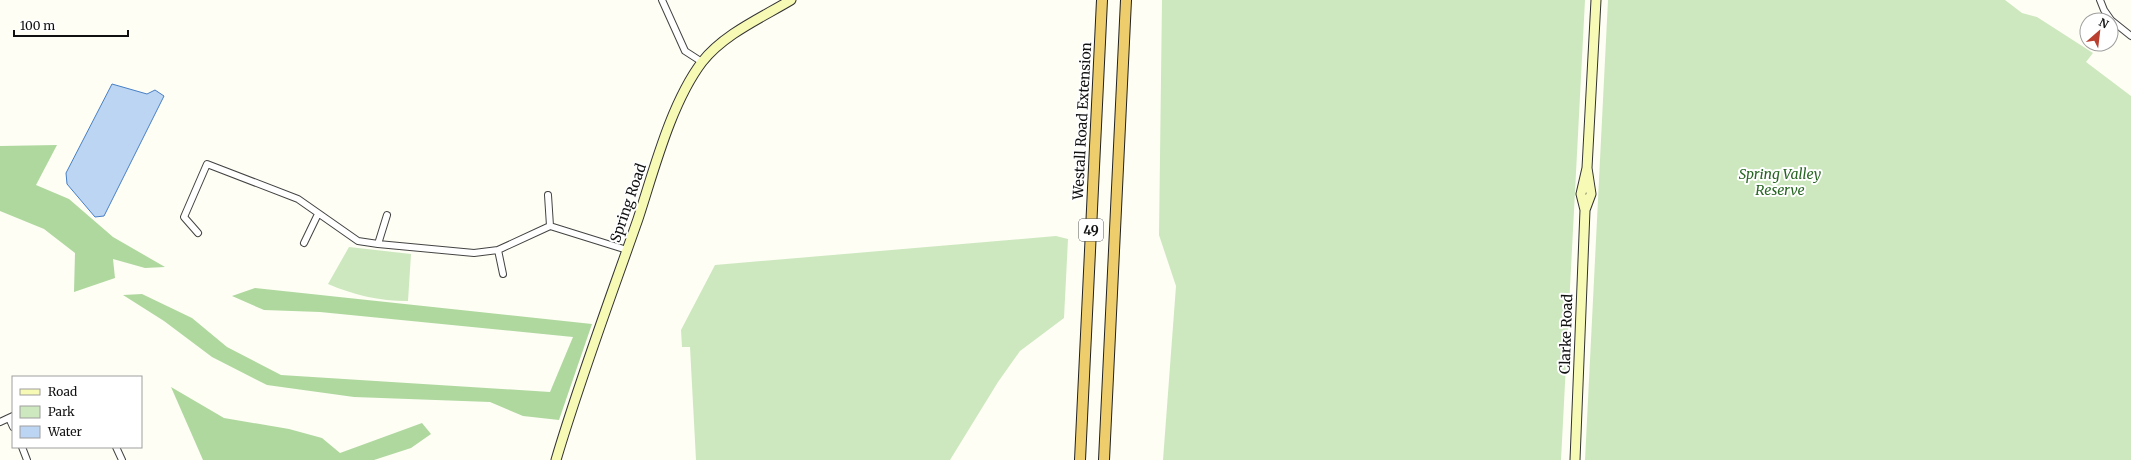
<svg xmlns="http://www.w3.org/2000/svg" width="2131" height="460" font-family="Merriweather,serif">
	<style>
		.green { fill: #cde8bf }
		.forest { fill: #afd89f }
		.water { fill: #bcd5f3; stroke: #477fc6 }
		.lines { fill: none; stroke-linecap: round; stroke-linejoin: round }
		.minor-casing { stroke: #434343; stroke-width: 8 }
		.secondary-casing { stroke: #323232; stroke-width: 11 }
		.trunk-casing { stroke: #212121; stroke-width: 12 }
		.minor { stroke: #fff; stroke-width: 6 }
		.secondary { stroke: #f7fab4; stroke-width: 9 }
		.trunk { stroke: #eece6c; stroke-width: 10 }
		.labels { text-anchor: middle; stroke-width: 4; stroke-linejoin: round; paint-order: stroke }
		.shield { fill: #fff; stroke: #585858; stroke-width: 1 }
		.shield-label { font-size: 13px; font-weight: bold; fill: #101010 }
		.street-label { font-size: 14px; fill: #101010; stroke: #fff }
		.park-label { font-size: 14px; font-style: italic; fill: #276523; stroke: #fff }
	</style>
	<rect width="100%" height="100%" fill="#fefef4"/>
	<path class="green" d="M1162,0H1585L1561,460H1163L1176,286L1159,235Z
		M1608,0H2005L2022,13L2037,17L2093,53L2086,62L2131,96V460H1585Z
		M1056,236L1068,239L1064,318L1020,351L998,382L950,460H696L690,347H682L681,330L715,265Z
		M349,247L411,254L408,301C379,301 354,295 328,284Z"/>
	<path class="forest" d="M57,145L36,185L69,199L113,237L165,267L145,268L113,259L115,278L74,292L75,253L44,229L0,211V146Z
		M255,288L592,324L559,420L523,416L490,402L354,397L267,385L212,357L164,321L123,295L142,294L192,318L227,347L281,375L550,392L573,337L320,312L264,310L232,296Z
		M171,387L224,418L289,429L322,438L340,453L422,423L431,434L411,448L374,460H203Z"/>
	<path class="water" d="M112,84L147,94L155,90L164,96L104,216L95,217L67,184L66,173Z"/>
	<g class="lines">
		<g class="minor-casing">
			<path id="minor" d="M662,0L685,51L702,62
				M2100,0L2104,10L2111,20
				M2111,20L2131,36
				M548,195L550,226
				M198,233L184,217L207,164L298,199L358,241L378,244L474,253L498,250L550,226L627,250
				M304,243L318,214
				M378,244L387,215
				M498,250L503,274
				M9,418L13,427
				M0,422L13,416
				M22,447L27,460
				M116,447L122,460"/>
		</g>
		<g class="secondary-casing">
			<path id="secondary" d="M1585,210L1591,194L1587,168L1596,0
				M556,460C580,379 610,299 638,219C654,170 671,103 702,62C724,34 761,18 791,0
				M1575,460L1585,210L1581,194L1587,168"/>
		</g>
		<g class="trunk-casing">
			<path id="trunk" d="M1080,460L1102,0
				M1104,460L1126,0"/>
		</g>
		<use href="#minor" class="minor"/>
		<use href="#secondary" class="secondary"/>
		<use href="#trunk" class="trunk"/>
	</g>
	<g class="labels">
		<rect class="shield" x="1079" y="219" width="24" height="22" rx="3"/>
		<g class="shield-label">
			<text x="1091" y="235">49</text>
		</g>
		<g class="street-label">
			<text transform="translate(1082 121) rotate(-87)" y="5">Westall Road Extension</text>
			<text transform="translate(628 203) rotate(-71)" y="5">Spring Road</text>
			<text transform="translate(1566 334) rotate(-88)" y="5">Clarke Road</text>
		</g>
		<g class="park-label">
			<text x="1780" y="179">Spring Valley<tspan x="1780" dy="16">Reserve</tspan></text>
		</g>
	</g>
	<rect x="12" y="376" width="130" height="72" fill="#ffffff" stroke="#9f9f9f"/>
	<rect x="20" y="389" width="20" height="6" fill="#f7fab4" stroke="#9f9f9f"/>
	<text x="48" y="396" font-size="12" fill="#101010">Road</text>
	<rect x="20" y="406" width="20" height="12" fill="#cde8bf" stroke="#9f9f9f"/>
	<text x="48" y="416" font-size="12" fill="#101010">Park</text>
	<rect x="20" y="426" width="20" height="12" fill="#bcd5f3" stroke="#9f9f9f"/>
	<text x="48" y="436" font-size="12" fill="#101010">Water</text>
	<g transform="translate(2099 32) rotate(28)"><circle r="19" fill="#ffffff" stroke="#9f9f9f"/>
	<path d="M0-3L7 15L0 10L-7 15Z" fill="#b93f30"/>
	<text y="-6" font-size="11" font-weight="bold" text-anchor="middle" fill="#101010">N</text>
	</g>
	<path d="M14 30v6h114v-6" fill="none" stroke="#101010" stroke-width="2"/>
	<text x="20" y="30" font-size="12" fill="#101010" stroke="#ffffff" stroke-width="3" paint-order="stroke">100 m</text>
</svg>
